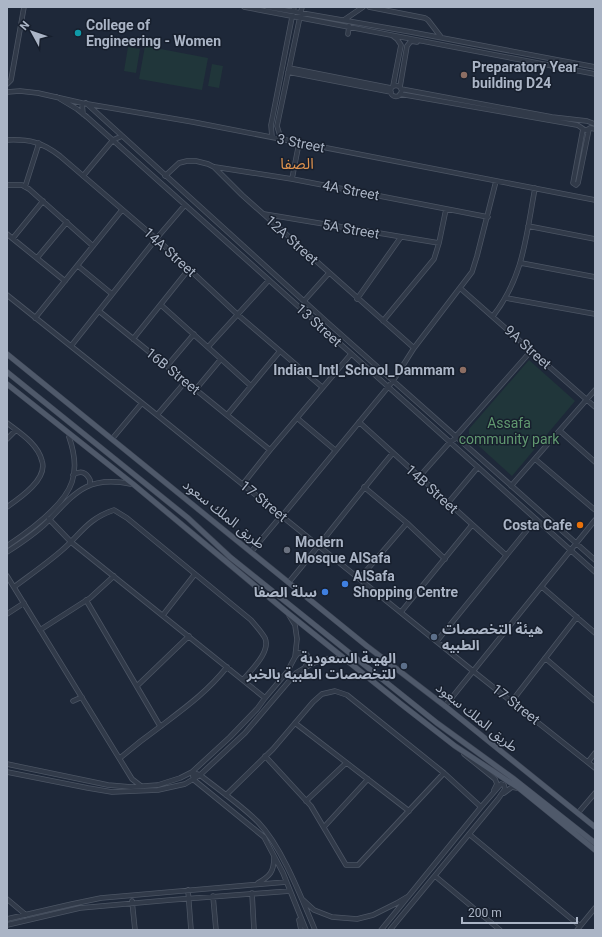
<svg xmlns="http://www.w3.org/2000/svg" width="602" height="937" font-family="Roboto,'Noto Sans Arabic',sans-serif">
	<style>
		.green { fill: #20363a }
		.lines { fill: none; stroke-linecap: round; stroke-linejoin: round }
		.minor-casing { stroke: #4c5564; stroke-width: 5.5 }
		.major-casing { stroke: #3b4353; stroke-width: 6 }
		.minor { stroke: #313a49; stroke-width: 4 }
		.major { stroke: #4f596a; stroke-width: 5 }
		.culture-dot { fill: #0f9aa8; stroke: #171f2d; stroke-width: 1.5 }
		.education-dot { fill: #8d6e63; stroke: #171f2d; stroke-width: 1.5 }
		.food-dot { fill: #e8710a; stroke: #171f2d; stroke-width: 1.5 }
		.worship-dot { fill: #6b7280; stroke: #171f2d; stroke-width: 1.5 }
		.shop-dot { fill: #3f7fe0; stroke: #171f2d; stroke-width: 1.5 }
		.service-dot { fill: #5c6f8a; stroke: #171f2d; stroke-width: 1.5 }
		.labels { text-anchor: middle; stroke-width: 3; stroke-linejoin: round; paint-order: stroke }
		.poi-label { font-size: 14px; font-weight: bold; fill: #abb5c6; stroke: #171f2d; text-anchor: start }
		.street-label { font-size: 14px; fill: #abb5c6; stroke: #171f2d }
		.park-label { font-size: 14px; fill: #619970; stroke: #171f2d }
		.neighbourhood-label { font-size: 15px; fill: #de924e; stroke: #171f2d }
	</style>
	<rect width="100%" height="100%" fill="#1e2839"/>
	<path class="green" d="M145,46L208,58L202,90L139,79Z
		M128,47L140,49L136,73L124,71Z
		M212,64L223,66L219,88L208,86Z
		M529,360L575,401L512,476L469,437V429Z"/>
	<g class="lines">
		<g class="minor-casing">
			<path id="minor" d="M244,7L595,74
				M267,7L411,32L595,67
				M369,7L425,18L428,20L441,37
				M344,20L363,7
				M348,34L349,26
				M393,36L397,39L401,45L393,86
				M289,68L391,88
				M288,72L391,92
				M7,84L11,80L24,7
				M390.5 91a5.5 5.5 0 1 1 11 0a5.5 5.5 0 1 1-11 0Z
				M400,87L407,46L411,41L417,42
				M401,89L552,117L587,121L595,124
				M7,92L20,91L38,93L82,103L193,122L595,200
				M400,94L577,125C582,127 585,133 590,128L595,129
				M57,97L77,109L87,117L595,572
				M82,103L83,114
				M86,103L328,323L595,560
				M583,129L573,183L576,185L578,183L589,129
				M272,137L271,125L294,7
				M281,139L277,126L302,7
				M7,140C29,139 42,142 60,156L159,241L237,314L322,387
				M215,167L292,179L488,217
				M83,176L113,140L122,136
				M165,176L179,163L187,161H196L208,164L214,167L242,195L414,348
				M292,179L299,143
				M7,185H22L29,189L93,246
				M25,187L39,143
				M264,214L439,243
				M528,226L595,239
				M7,234L65,281
				M13,238L43,201
				M37,258L67,222
				M521,263L595,277
				M78,266L112,294
				M460,288L595,407
				M7,295L157,415L473,671L595,768
				M506,298L595,314
				M357,299L401,237
				M304,301L329,273
				M161,305L251,386
				M99,311L270,450
				M493,316C524,276 526,236 535,188
				M35,318L122,210
				M383,321L434,259L439,243L446,209
				M133,339L189,269
				M71,346L156,239L185,205
				M208,347L269,280
				M167,366L194,334
				M196,389L221,359
				M157,415L186,381
				M227,415L280,351
				M297,418L335,450
				M359,422L506,555
				M7,423C20,433 38,444 42,461C48,479 20,498 7,507
				M560,431L595,462
				M456,436L531,351
				M7,439L16,430
				M112,439L142,403
				M535,459L595,510
				M73,475C81,470 86,472 90,480V485
				M419,477L450,442L458,437
				M243,484L270,450L351,354
				M511,486L595,390
				M364,487L407,523L445,559
				M448,503L478,467
				M282,516L393,381L414,348L472,272L477,256L496,181
				M49,519L71,542L265,698
				M7,546C28,532 64,506 72,482C77,467 74,451 69,437
				M7,552C21,543 35,534 47,522C75,493 87,475 131,484
				M251,552L281,516
				M7,576L132,779L141,786
				M360,578L407,523
				M289,582C324,540 357,496 392,454
				M14,587C30,575 46,564 61,551C81,534 87,519 114,510L127,518L251,620C256,626 261,631 265,638C271,652 251,670 243,680
				M542,587L595,633
				M86,600L160,726
				M401,612L472,525
				M7,614L24,603
				M163,615L195,574
				M40,630L90,598L114,576
				M437,641L536,519
				M295,657L298,653C310,651 310,660 305,667
				M545,658L595,701
				M137,686L189,636
				M73,701L82,697
				M512,701L577,617
				M445,706L595,520
				M295,723L409,811
				M464,754L495,779L497,784L494,790
				M265,756L311,806L346,865H358L444,773
				M120,758C133,747 147,736 161,726C186,707 207,692 227,667
				M588,762L595,753
				M7,764L108,785L131,787L158,785L180,778L192,772L230,737L257,709L265,698L287,672L295,657L297,639L295,625L289,615
				M7,772L88,788L112,792L158,790L185,784L200,775L245,733L296,673C312,663 326,655 345,660
				M192,772L200,775C219,790 240,804 258,822C282,847 301,897 315,930
				M192,772L194,780L264,837L283,873L306,930
				M504,793L512,787L517,788
				M226,795L273,749L313,702L322,694L335,691L347,695L444,773L481,807
				M306,801L346,763
				M578,813L595,793
				M324,827L368,779
				M469,834L580,926
				M435,876L500,930
				M258,883C270,876 274,872 274,857
				M188,890L191,930
				M252,893L254,930
				M213,896L216,930
				M7,899L26,915
				M302,899L314,910L332,917L357,919L373,915L397,903L407,897
				M132,901L135,930
				M7,919L72,904L101,898L286,882
				M299,920L301,930
				M7,925L80,908L170,900L290,891
				M381,930L481,807L501,784L504,785L505,789L498,799L390,930
				M577,930L595,908"/>
		</g>
		<g class="major-casing">
			<path id="major" d="M7,354L368,647L445,706L595,827
				M7,372L188,518L230,557L357,659L437,723L514,779L595,843
				M7,384L133,484L289,614L401,704L455,746L520,789L595,850"/>
		</g>
		<use href="#minor" class="minor"/>
		<use href="#major" class="major"/>
	</g>
	<circle class="culture-dot" cx="78" cy="33" r="4"/>
	<g class="education-dot">
		<circle cx="464" cy="75" r="4"/>
		<circle cx="463" cy="370" r="4"/>
	</g>
	<circle class="food-dot" cx="580" cy="525" r="4"/>
	<circle class="worship-dot" cx="287" cy="550" r="4"/>
	<g class="shop-dot">
		<circle cx="345" cy="584" r="4"/>
		<circle cx="325" cy="592" r="4"/>
	</g>
	<g class="service-dot">
		<circle cx="434" cy="637" r="4"/>
		<circle cx="404" cy="666" r="4"/>
	</g>
	<g class="labels">
		<g class="poi-label">
			<text x="86" y="30">College of<tspan x="86" dy="16">Engineering - Women</tspan></text>
			<text x="472" y="72">Preparatory Year<tspan x="472" dy="16">building D24</tspan></text>
			<text x="455" y="375" text-anchor="end">Indian_Intl_School_Dammam</text>
			<text x="572" y="530" text-anchor="end">Costa Cafe</text>
			<text x="295" y="547">Modern<tspan x="295" dy="16">Mosque AlSafa</tspan></text>
			<text x="353" y="581">AlSafa<tspan x="353" dy="16">Shopping Centre</tspan></text>
			<text x="317" y="597" text-anchor="end">سلة الصفا</text>
			<text x="442" y="634">هيئة التخصصات<tspan x="442" dy="16">الطبيه</tspan></text>
			<text x="396" y="663" text-anchor="end">الهيىة السعودية<tspan x="396" dy="16">للتخصصات الطبية بالخبر</tspan></text>
		</g>
		<g class="street-label">
			<text transform="translate(301 143) rotate(11)" y="5">3 Street</text>
			<text transform="translate(351 190) rotate(11)" y="5">4A Street</text>
			<text transform="translate(351 229) rotate(10)" y="5">5A Street</text>
			<text transform="translate(292 240) rotate(42)" y="5">12A Street</text>
			<text transform="translate(170 252) rotate(42)" y="5">14A Street</text>
			<text transform="translate(319 325) rotate(42)" y="5">13 Street</text>
			<text transform="translate(528 347) rotate(42)" y="5">9A Street</text>
			<text transform="translate(173 371) rotate(39)" y="5">16B Street</text>
			<text transform="translate(432 489) rotate(42)" y="5">14B Street</text>
			<text transform="translate(264 501) rotate(39)" y="5">17 Street</text>
			<text transform="translate(224 514) rotate(39)" y="5">طريق الملك سعود</text>
			<text transform="translate(516 704) rotate(38)" y="5">17 Street</text>
			<text transform="translate(477 717) rotate(39)" y="5">طريق الملك سعود</text>
		</g>
		<g class="park-label">
			<text x="509" y="428">Assafa<tspan x="509" dy="16">community park</tspan></text>
		</g>
		<g class="neighbourhood-label">
			<text x="297" y="169">الصفا</text>
		</g>
	</g>
	<rect width="602" height="937" fill="none" stroke="#abb5c6" stroke-width="16"/>
	<g transform="translate(32 32) rotate(310)" stroke="#171f2d" stroke-width="3" paint-order="stroke">
	<path d="M0-3L7 15L0 10L-7 15Z" fill="#abb5c6"/>
	<text y="-6" font-size="11" font-weight="bold" text-anchor="middle" fill="#abb5c6">N</text>
	</g>
	<path d="M462 917v6h115v-6" fill="none" stroke="#abb5c6" stroke-width="2"/>
	<text x="468" y="917" font-size="12" fill="#abb5c6" stroke="#171f2d" stroke-width="3" paint-order="stroke">200 m</text>
</svg>
